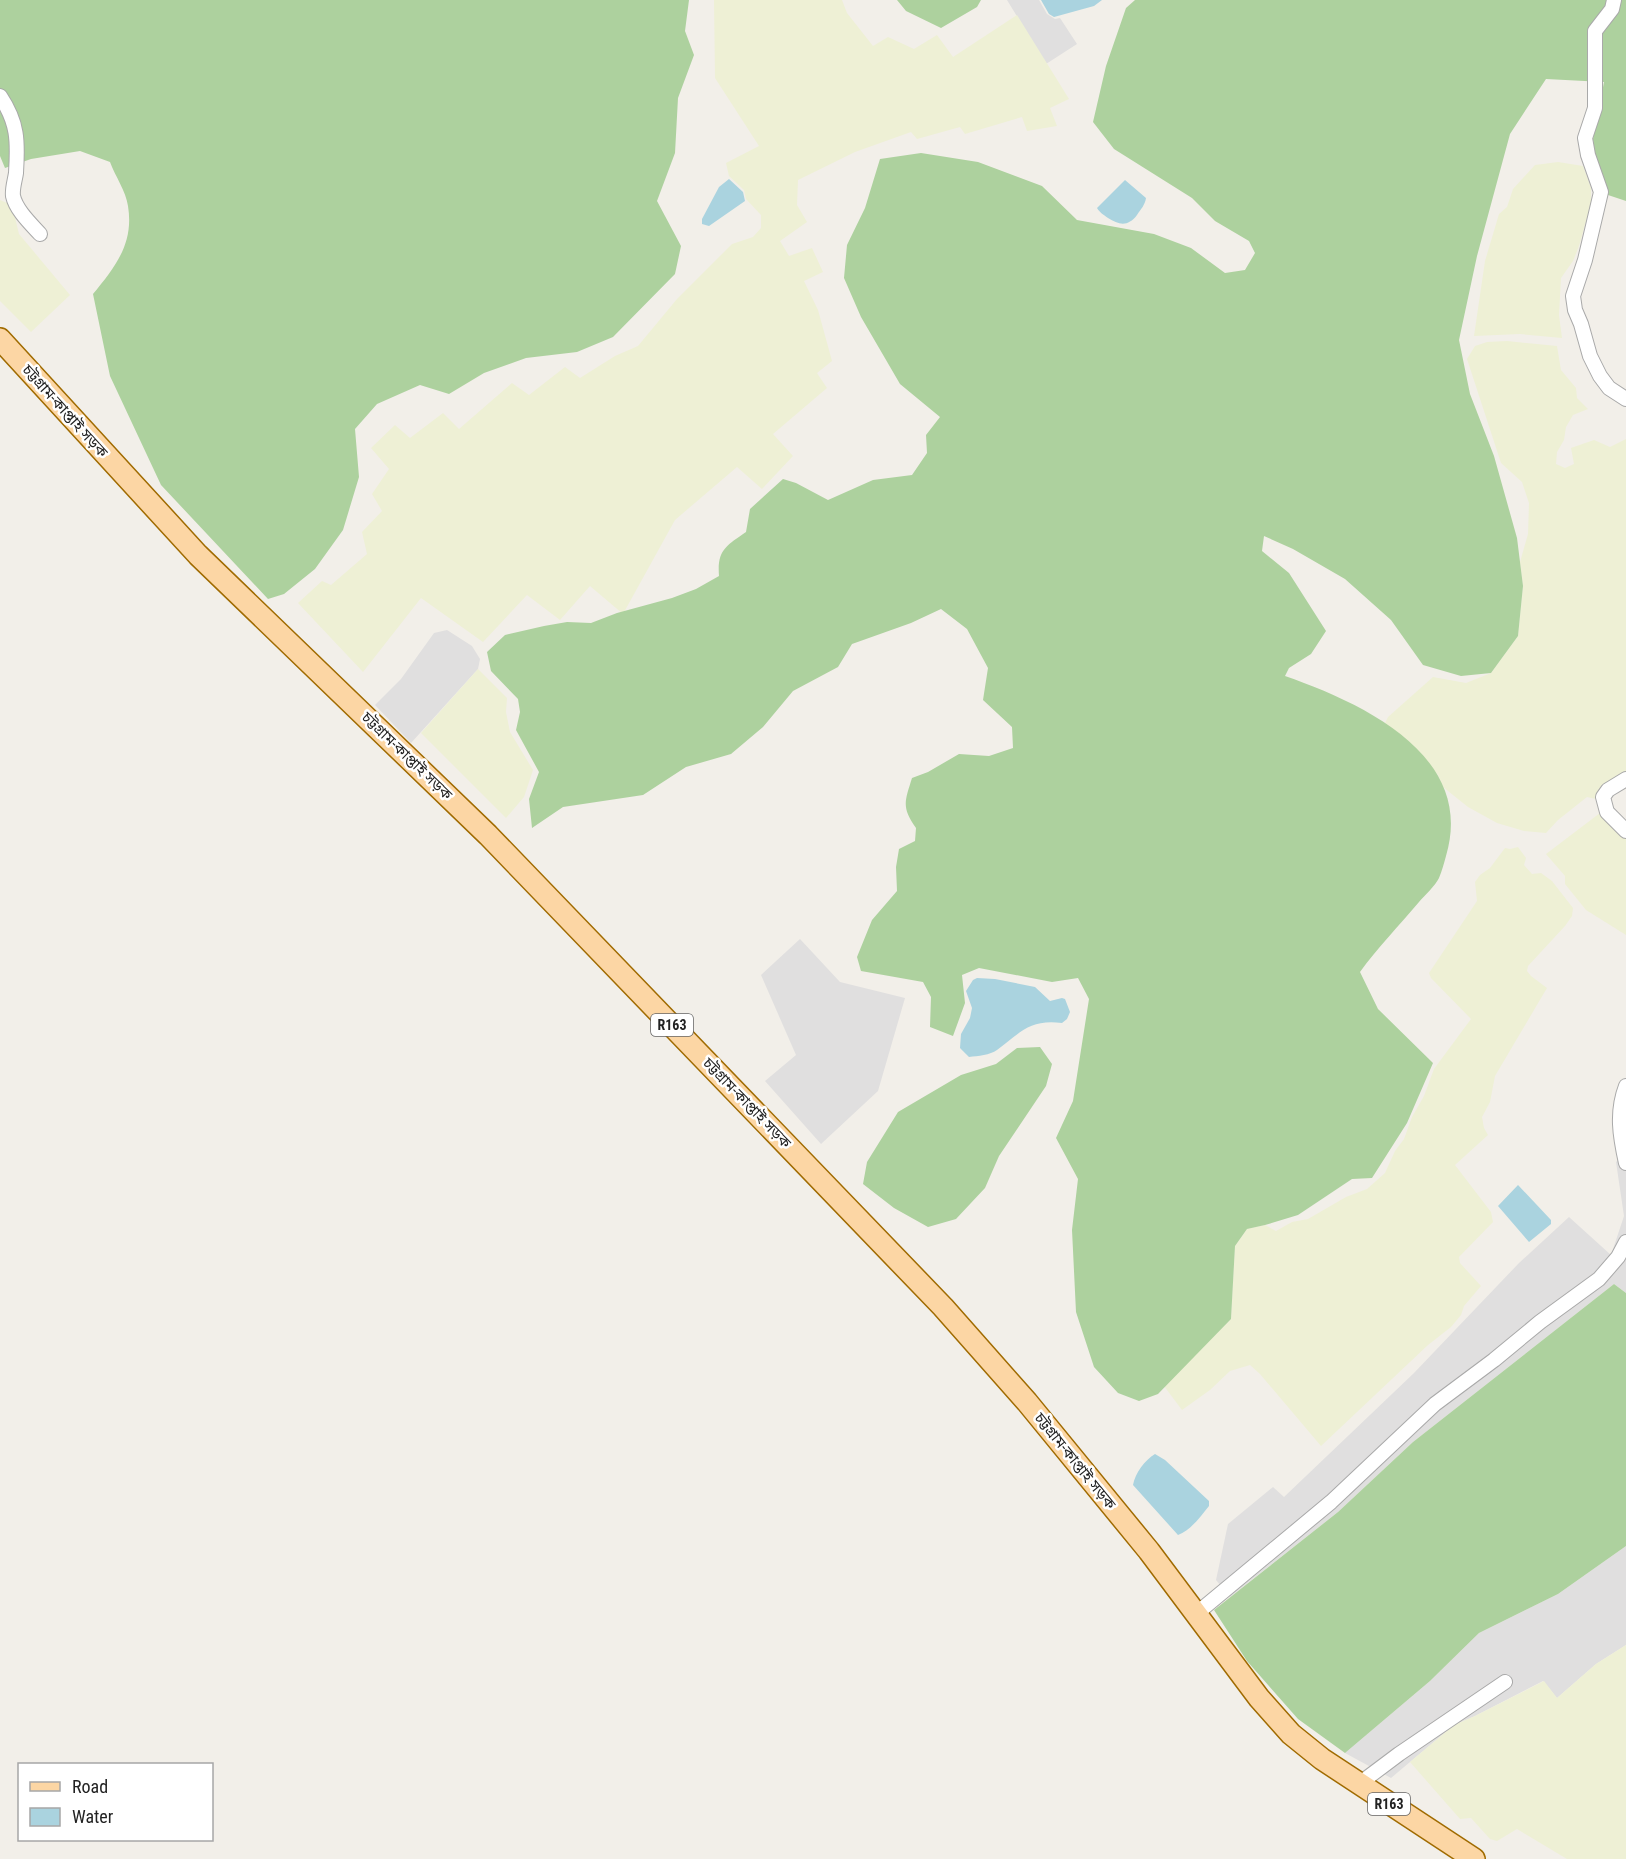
<svg xmlns="http://www.w3.org/2000/svg" width="1626" height="1859" font-family="'Roboto Condensed','Noto Sans Bengali',sans-serif">
	<style>
		.residential { fill: #e0dfdf }
		.farmland { fill: #eef0d5 }
		.forest { fill: #add19e }
		.water { fill: #aad3df }
		.lines { fill: none; stroke-linecap: round; stroke-linejoin: round }
		.street-casing { stroke: #a9a9a9; stroke-width: 16 }
		.primary-casing { stroke: #a06b00; stroke-width: 24 }
		.street { stroke: #fff; stroke-width: 14 }
		.primary { stroke: #fcd6a4; stroke-width: 21 }
		.labels { text-anchor: middle; stroke-width: 5; stroke-linejoin: round; paint-order: stroke }
		.shield { fill: #fff; stroke: #646464; stroke-width: 1.5 }
		.shield-label { font-size: 14px; font-weight: bold; fill: #222 }
		.street-label { font-size: 15px; fill: #222; stroke: #fff }
	</style>
	<rect width="100%" height="100%" fill="#f2efe9"/>
	<path class="residential" d="M1007,0H1039L1047,14L1055,19L1060,18L1077,44L1046,64Z
		M447,630L472,646L480,659L478,669L411,743L375,705L401,679L434,633Z
		M800,939L840,982L905,998L878,1091L821,1144L765,1081L796,1055L761,975Z
		M1626,1153V1293L1614,1284L1413,1442L1338,1512L1230,1597L1216,1580L1228,1524L1273,1487L1284,1497L1414,1373L1519,1263L1569,1217L1611,1255L1624,1216L1616,1162Z
		M1626,1546V1645L1596,1664L1557,1698L1543,1681L1475,1716L1454,1725L1391,1778L1345,1753L1430,1681L1479,1633L1558,1594Z"/>
	<path class="farmland" d="M714,0H842L847,13L873,46L888,37L914,49L937,35L953,57L1017,15L1069,99L1050,108L1057,126L1027,131L1022,117L965,134L960,127L917,139L911,132L855,152L798,180L797,205L807,222L780,241L789,256L812,248L823,272L804,281L818,310L832,361L817,373L827,388L773,434L793,456L762,489L737,467L675,520L623,614L590,586L560,620L527,595L483,642L421,598L363,672L298,603L322,581L331,585L367,554L362,532L382,511L372,494L389,469L371,448L395,425L410,438L443,413L459,429L512,383L529,395L565,367L580,378L615,356L638,346L677,299L732,244L753,237L761,228V215L746,199L744,190L729,176L726,163L759,146L715,78Z
		M1558,162L1583,166L1591,188V203L1579,246L1573,261L1561,278L1559,315L1562,338L1520,334L1474,336L1485,261L1499,214L1507,207L1513,189L1535,165Z
		M0,200L12,205L19,234L70,295L31,332L0,301Z
		M1507,341L1557,346L1561,370L1576,388L1577,398L1588,409L1573,415L1566,427L1564,440L1557,452L1556,464L1565,468L1574,464L1571,448L1594,440L1610,447L1626,439V772L1602,787L1596,799L1587,797L1558,820L1546,833L1524,831L1497,823L1468,807L1443,787L1438,775L1385,723L1388,717L1433,677L1466,683L1491,673L1518,636L1523,586L1520,562L1528,534L1529,503L1522,482L1501,463L1467,359L1475,346L1487,342Z
		M478,669L507,698L506,712L510,732L533,770L524,797L506,818L421,733Z
		M1600,813L1626,838V935L1586,910L1565,884V876L1546,854Z
		M1518,847L1526,858L1524,865L1532,874L1541,873L1552,881L1573,908L1572,916L1565,926L1528,966L1527,971L1531,976L1547,988L1495,1076L1490,1102L1482,1117L1484,1128L1488,1135L1455,1165L1491,1212L1493,1222L1459,1257L1460,1263L1481,1286L1464,1306L1461,1315L1451,1327L1428,1345L1321,1446L1260,1374L1250,1365L1230,1371L1210,1390L1182,1410L1164,1386L1231,1319L1235,1246L1247,1229L1265,1225L1276,1231L1292,1222L1308,1219L1346,1197L1367,1189L1385,1173L1395,1151L1404,1139L1412,1117L1424,1096L1434,1069L1471,1019L1431,978L1429,973L1477,901L1475,882L1480,875L1490,868L1505,848L1510,849Z
		M1626,1645V1859H1567L1517,1829L1497,1841L1490,1839L1471,1818L1460,1819L1410,1762L1454,1725L1475,1716L1544,1681L1557,1698L1596,1664Z"/>
	<path class="forest" d="M0,0H689L685,31L694,55L678,98L675,153L657,201L681,246L675,274L613,337L577,352L526,358L484,373L449,394L420,385L377,404L355,429L359,477L343,530L315,569L284,594L268,599L161,485L110,376L93,294C116,266 134,243 128,206C126,191 115,176 110,162L80,151L31,159L5,168L0,156Z
		M897,0H981L977,7L941,28L906,11Z
		M1135,0H1626V201L1608,195L1595,164L1593,139L1604,82L1546,79L1510,134L1477,256L1459,340L1470,394L1494,456L1517,538L1523,586L1518,636L1491,673L1461,676L1423,665L1391,620L1345,579L1293,549L1264,536L1262,551L1289,573L1326,631L1311,654L1289,668L1285,676C1362,703 1476,755 1446,856C1444,863 1442,871 1439,878C1435,886 1425,895 1419,902C1399,926 1378,947 1360,972L1378,1009L1433,1063L1407,1123L1372,1178L1352,1179L1298,1215L1265,1225L1247,1229L1235,1246L1231,1319L1158,1394L1139,1401L1118,1393L1094,1367L1076,1312L1072,1230L1078,1179L1056,1138L1073,1101L1089,999L1078,978L1052,982L979,968L962,975L965,1003L953,1036L930,1027L931,997L923,982L861,971L857,957L872,920L897,891L896,867L899,849L915,841L916,828C901,807 905,801 912,778L928,772L959,754L989,756L1013,748L1012,727L983,700L988,668L967,629L941,609L911,623L852,644L838,667L793,691L763,727L731,754L686,767L643,795L563,807L532,828L529,799L539,772L516,730L520,712L518,699L491,671L487,652L505,635L544,626L567,622L591,623L617,613L672,598L696,589L719,576C717,550 726,546 746,532L750,509L783,479L796,483L828,500L873,480L912,475L927,453L926,435L940,417L900,384L861,317L844,278L847,245L865,208L880,159L921,153L978,162L1042,186L1077,220L1154,234L1191,248L1225,273L1245,270L1255,253L1249,241L1215,221L1192,198L1114,149L1093,122L1106,66L1126,8Z
		M1040,1047L1052,1064L1046,1086L999,1156L985,1188L956,1219L928,1227L894,1208L863,1184L867,1162L898,1112L961,1075L996,1064L1017,1048Z
		M1614,1284L1626,1293V1546L1558,1594L1479,1633L1430,1681L1345,1753L1298,1719L1247,1661L1214,1610L1338,1512L1413,1442Z"/>
	<path class="water" d="M1041,0H1102L1094,6L1054,17L1049,14Z
		M729,179L743,192L745,201L709,226L702,224V219L719,187Z
		M1125,180L1146,198C1145,205 1141,209 1137,215C1128,227 1119,225 1108,218C1103,214 1100,213 1097,208Z
		M977,978L995,979L1035,987L1050,1001L1062,998L1065,999L1070,1012L1067,1019L1062,1023C1030,1019 1021,1032 997,1050C990,1055 978,1056 969,1057L960,1048L961,1034L970,1018L972,1008L966,991L973,980Z
		M1518,1185L1551,1220V1224L1529,1242L1498,1206Z
		M1155,1454L1165,1460L1209,1501V1506C1201,1516 1191,1530 1178,1535L1133,1485C1135,1473 1145,1460 1155,1454Z"/>
	<g class="lines">
		<g class="street-casing">
			<path id="street" d="M1614,0L1612,9L1595,31V108L1585,138L1588,155L1601,192L1585,260L1573,296L1575,310L1581,324L1590,356L1600,376L1609,388L1626,399
				M0,96C18,123 18,141 16,173C15,180 12,189 13,196C16,210 31,224 40,234
				M1626,779L1608,790L1603,797L1607,812L1626,831
				M1626,1086C1616,1112 1620,1136 1626,1163
				M1196,1614L1331,1502L1435,1404L1494,1360L1540,1322L1599,1279L1618,1257L1626,1242
				M1359,1784L1399,1754L1505,1682"/>
		</g>
		<g class="primary-casing">
			<path id="primary" d="M0,339L198,555L488,835L943,1307L1027,1402L1149,1551L1259,1698L1291,1734L1322,1759L1474,1859"/>
		</g>
		<use href="#street" class="street"/>
		<use href="#primary" class="primary"/>
	</g>
	<g class="labels">
		<g class="shield">
			<rect x="651" y="1014" width="42" height="22" rx="4.5"/>
			<rect x="1368" y="1793" width="42" height="22" rx="4.5"/>
		</g>
		<g class="shield-label">
			<text x="672" y="1030">R163</text>
			<text x="1389" y="1809">R163</text>
		</g>
		<g class="street-label">
			<text transform="translate(65 411) rotate(48)" y="5">চট্টগ্রাম-কাপ্তাই সড়ক</text>
			<text transform="translate(407 756) rotate(44)" y="5">চট্টগ্রাম-কাপ্তাই সড়ক</text>
			<text transform="translate(747 1103) rotate(46)" y="5">চট্টগ্রাম-কাপ্তাই সড়ক</text>
			<text transform="translate(1075 1461) rotate(51)" y="5">চট্টগ্রাম-কাপ্তাই সড়ক</text>
		</g>
	</g>
	<rect x="18" y="1763" width="195" height="78" fill="#ffffff" stroke="#a7a7a7" stroke-width="1.5"/>
	<rect x="30" y="1782" width="30" height="9" fill="#fcd6a4" stroke="#a7a7a7" stroke-width="1.5"/>
	<text x="72" y="1793" font-size="18" fill="#222222">Road</text>
	<rect x="30" y="1808" width="30" height="18" fill="#aad3df" stroke="#a7a7a7" stroke-width="1.5"/>
	<text x="72" y="1823" font-size="18" fill="#222222">Water</text>
</svg>
